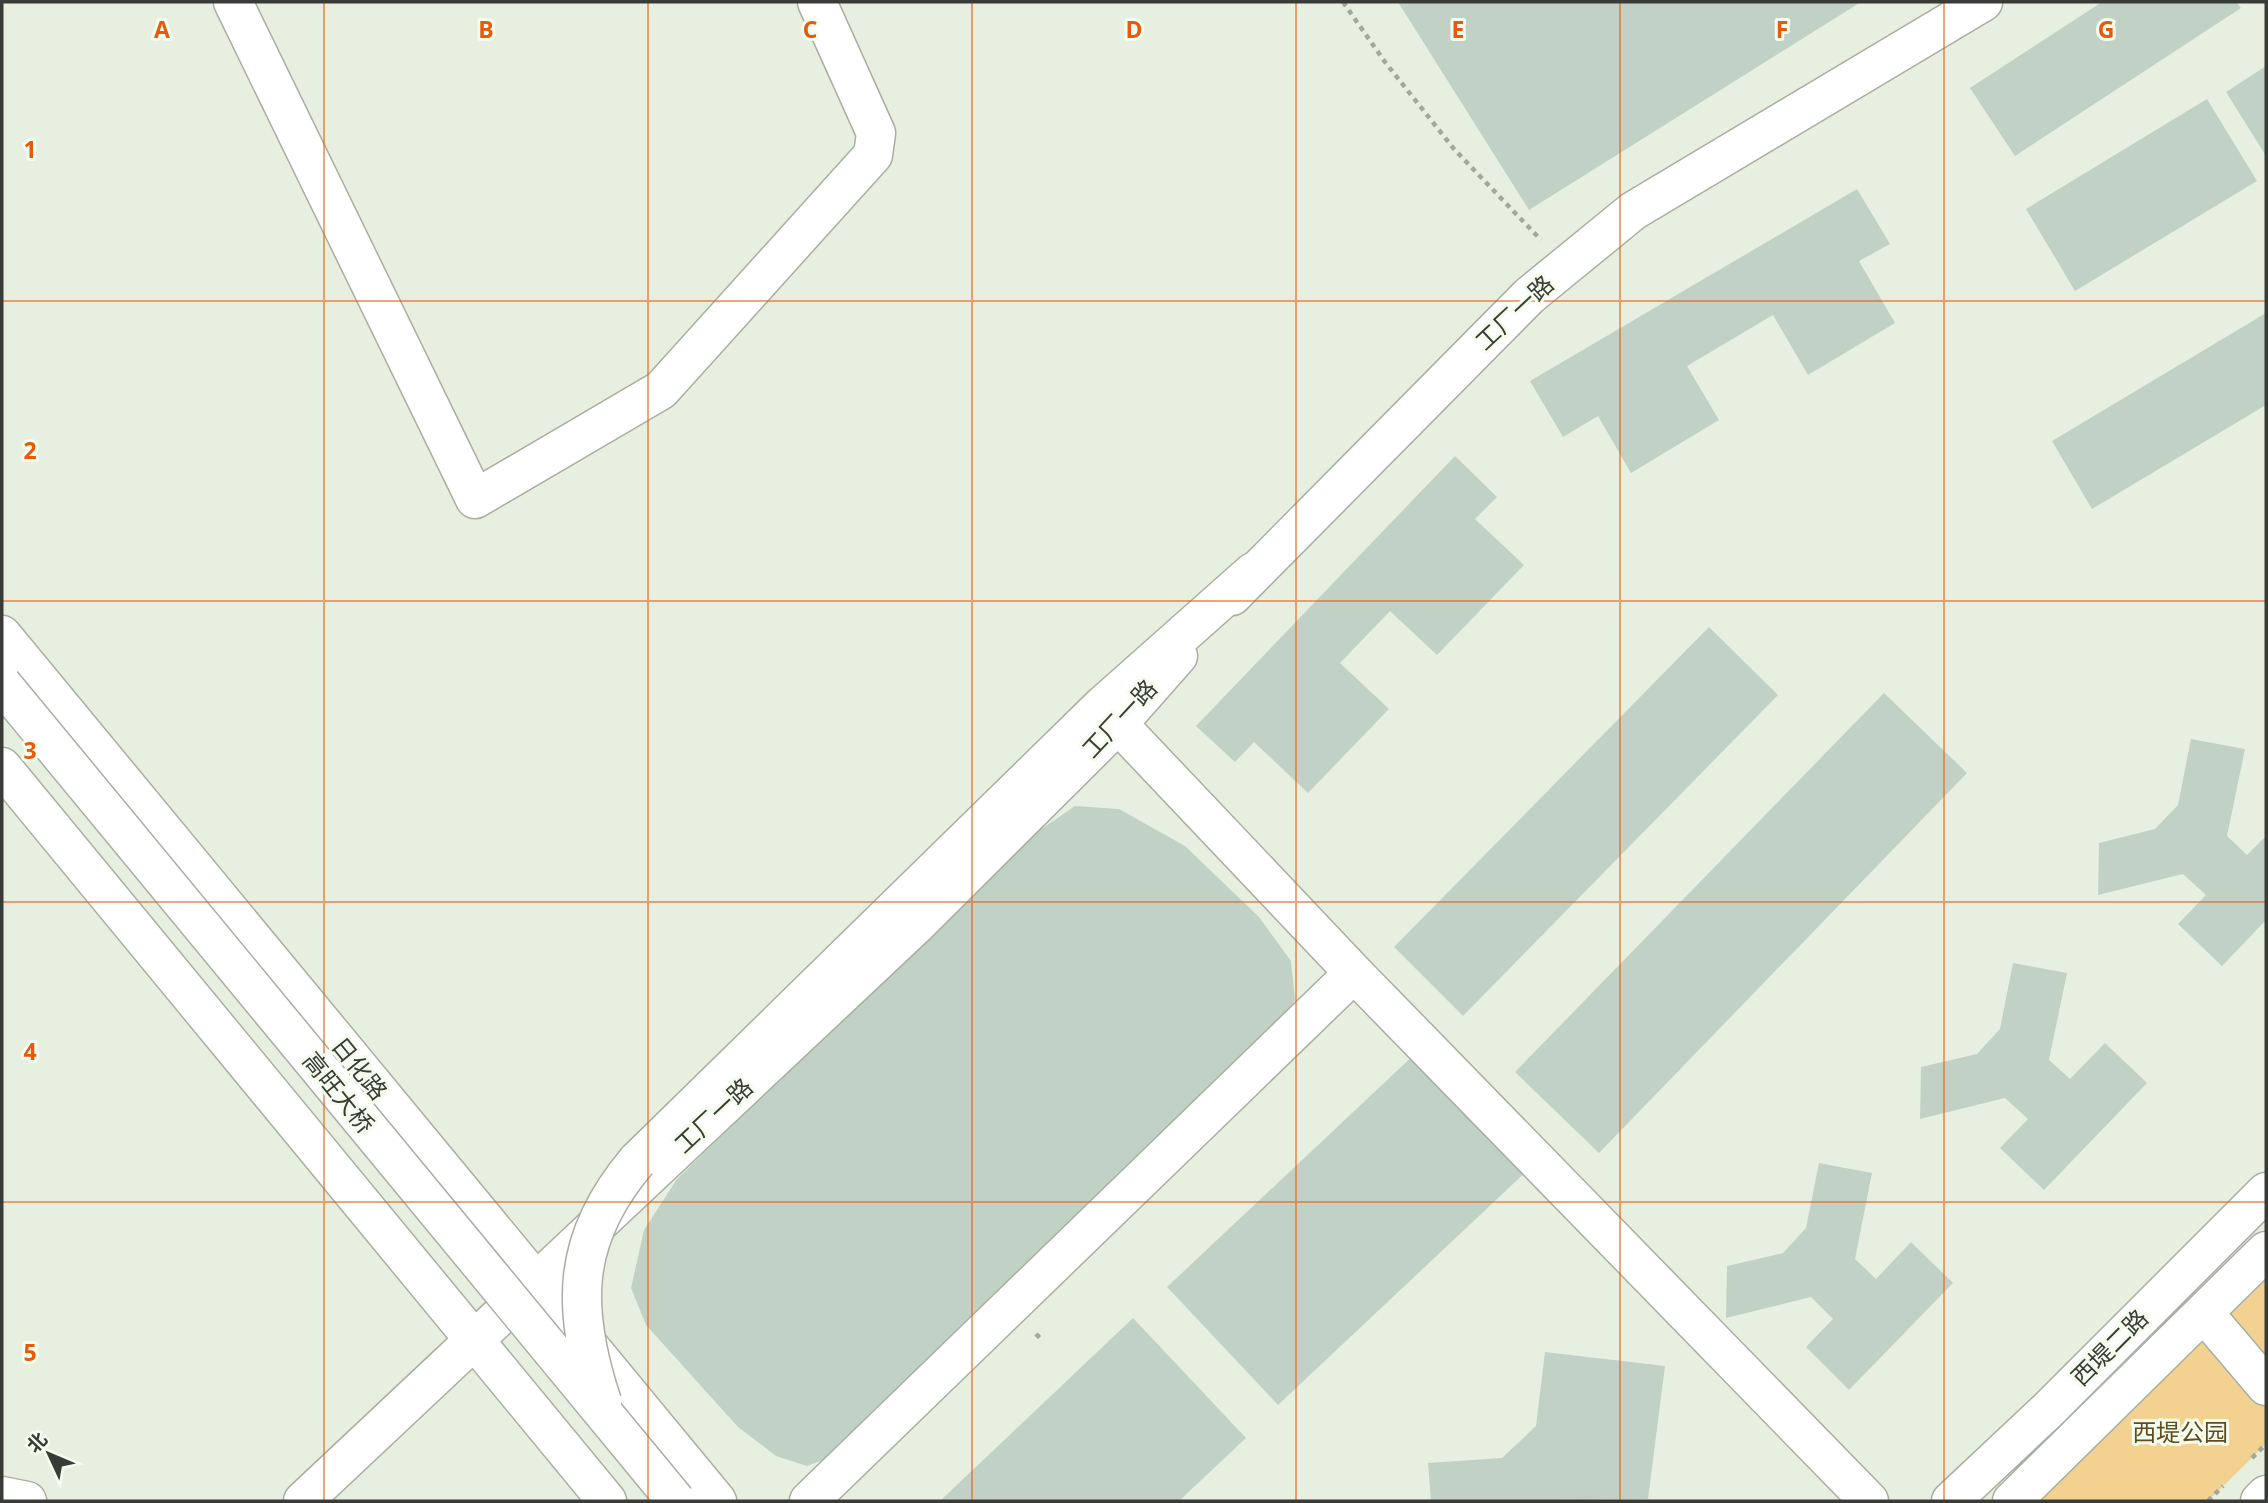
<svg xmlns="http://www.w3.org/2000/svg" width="2268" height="1503" font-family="'Open Sans','Noto Sans SC',sans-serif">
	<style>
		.green { fill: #f3d291 }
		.building { fill: #c1d1c6 }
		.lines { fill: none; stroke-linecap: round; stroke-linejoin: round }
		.minor-casing { stroke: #a7afa1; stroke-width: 41 }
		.major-casing { stroke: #a7afa1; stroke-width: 41 }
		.path { stroke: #a1a89c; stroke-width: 4.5; stroke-dasharray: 5 5; stroke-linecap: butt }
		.minor { stroke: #fff; stroke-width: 38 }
		.major { stroke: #fff; stroke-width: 38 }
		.major-bridge-casing { stroke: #a7afa1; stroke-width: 41; stroke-linecap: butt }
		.major-bridge { stroke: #fff; stroke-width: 38 }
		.grid { fill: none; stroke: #e8590c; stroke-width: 2; stroke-opacity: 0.55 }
		.labels { text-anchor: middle; stroke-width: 6; stroke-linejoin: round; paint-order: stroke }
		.street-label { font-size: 24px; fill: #393c36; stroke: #f4fded }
		.park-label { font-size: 24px; fill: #604c22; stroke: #f4fded }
		.grid-label { font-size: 23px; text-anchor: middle; font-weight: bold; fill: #e8590c; stroke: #f4fded; stroke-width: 6; stroke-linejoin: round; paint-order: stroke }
	</style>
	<rect width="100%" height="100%" fill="#e7f0e0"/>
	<path class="green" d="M2266,1251V1444L2208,1501H2012Z"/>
	<path class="building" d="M1398,2H1861L1529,210Z
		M2102,2H2236L2241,8L2015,156L1970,88Z
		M2266,66V156L2226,92Z
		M2207,99L2257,181L2075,291L2026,209Z
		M1857,189L1890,244L1859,261L1895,323L1808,375L1773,315L1687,366L1719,420L1631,473L1598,416L1563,437L1530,381Z
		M2266,313V405L2092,509L2052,441Z
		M1455,456L1497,497L1475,519L1524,565L1437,655L1390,611L1340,663L1389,709L1308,793L1254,742L1235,762L1196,726Z
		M1709,627L1778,695L1463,1016L1394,947Z
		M1884,693L1967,773L1599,1153L1515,1072Z
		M2191,739L2245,749L2227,836L2247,855L2266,836V920L2222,966L2178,924L2206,895L2183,874L2098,895L2099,843L2155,829L2178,805Z
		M1075,806L1119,809L1185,846L1259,917L1291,961L1295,1000L1279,1026L837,1455L807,1466L776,1456L738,1427L646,1325L631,1288L644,1230L677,1179L1024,841Z
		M2013,963L2067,973L2049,1060L2070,1079L2105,1043L2147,1083L2044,1190L2000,1148L2028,1119L2005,1098L1920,1119L1921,1067L1977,1054L2000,1029Z
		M1418,1051L1529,1169L1278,1405L1167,1287Z
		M1819,1163L1872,1173L1855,1259L1876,1279L1911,1242L1953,1283L1849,1390L1806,1347L1833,1319L1811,1297L1726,1318L1727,1266L1783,1253L1806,1228Z
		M1133,1318L1246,1438L1179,1501H940Z
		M1545,1352L1665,1366L1648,1499L1431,1501L1428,1463L1502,1458L1536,1426Z"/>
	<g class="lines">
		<g class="minor-casing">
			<path id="minor" d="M233,2L475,499L661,390L873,155L876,133L817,2
				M1232,596L1529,296L1633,211L1983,2
				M2,635L717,1501
				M1118,724L1354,973L1869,1501
				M2,767L607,1501
				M2204,1313L2266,1386
				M2,1496L27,1501
				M303,1501L916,925L1118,724L1178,656
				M809,1501L1354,973
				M2260,1501L2266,1495"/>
		</g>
		<g class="major-casing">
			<path id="major" d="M637,1161L1102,706L1253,572
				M1951,1501L2048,1410L2266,1192
				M2012,1501L2266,1251"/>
		</g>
		<path class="path" d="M1343,2L1385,62L1454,149L1541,240
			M1036,1334L1043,1341
			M2252,1458L2266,1444
			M2208,1501L2223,1486"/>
		<use href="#minor" class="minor"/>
		<use href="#major" class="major"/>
		<g class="major-bridge-casing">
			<path id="major-bridge" d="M2,684L676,1501
				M602,1402C571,1308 571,1239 637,1161"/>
		</g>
		<use href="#major-bridge" class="major-bridge"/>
	</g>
	<path class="grid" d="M324,2V1501M648,2V1501M972,2V1501M1296,2V1501M1620,2V1501M1944,2V1501M2,301H2266M2,601H2266M2,902H2266M2,1202H2266"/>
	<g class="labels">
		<g class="street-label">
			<text transform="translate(1515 313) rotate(-43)" y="8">工厂一路</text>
			<text transform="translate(1120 719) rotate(-47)" y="8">工厂一路</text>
			<text transform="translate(359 1069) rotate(51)" y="8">日化路</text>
			<text transform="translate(338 1093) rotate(51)" y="8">高旺大桥</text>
			<text transform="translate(714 1116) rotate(-43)" y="8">工厂一路</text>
			<text transform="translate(2110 1348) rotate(-45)" y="8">西堤二路</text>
		</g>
		<g class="park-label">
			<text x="2180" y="1441">西堤公园</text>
		</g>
	</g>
	<g class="grid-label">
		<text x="162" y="38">A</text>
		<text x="486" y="38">B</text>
		<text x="810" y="38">C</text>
		<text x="1134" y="38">D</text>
		<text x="1458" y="38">E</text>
		<text x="1782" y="38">F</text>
		<text x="2106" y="38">G</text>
		<text x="30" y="158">1</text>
		<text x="30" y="459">2</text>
		<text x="30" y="759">3</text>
		<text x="30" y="1060">4</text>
		<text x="30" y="1361">5</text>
	</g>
	<rect width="2268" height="1503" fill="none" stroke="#393c36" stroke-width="7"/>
	<g transform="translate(49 1454) rotate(314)" stroke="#f4fded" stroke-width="5" paint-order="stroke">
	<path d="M0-5L12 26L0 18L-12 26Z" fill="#393c36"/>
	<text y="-10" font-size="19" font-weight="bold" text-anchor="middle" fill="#393c36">北</text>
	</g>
</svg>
